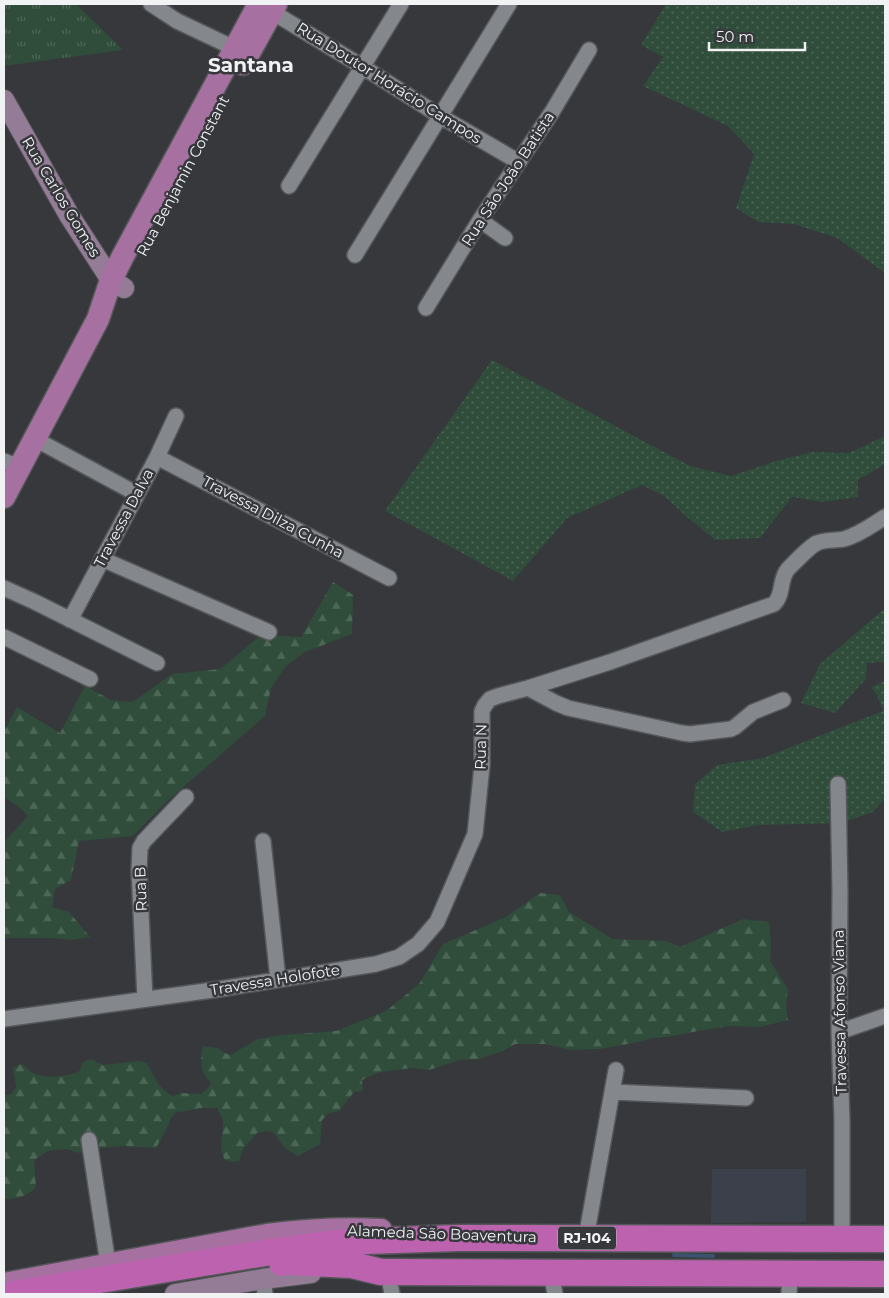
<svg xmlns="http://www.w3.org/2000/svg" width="889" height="1298" font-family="Montserrat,sans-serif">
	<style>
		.built { fill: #3b404a }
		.grass { fill: url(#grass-dots) }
		.forest { fill: url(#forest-firs) }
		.park { fill: url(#park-tufts) }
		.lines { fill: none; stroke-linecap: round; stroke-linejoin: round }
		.stream { stroke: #3b536d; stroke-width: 4 }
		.street-casing { stroke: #545659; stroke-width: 18 }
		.secondary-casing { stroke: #545659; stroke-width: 22 }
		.primary-casing { stroke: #545659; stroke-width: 25 }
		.highway-casing { stroke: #545659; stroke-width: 29 }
		.street { stroke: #84878b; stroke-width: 15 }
		.secondary { stroke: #957c96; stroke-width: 20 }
		.primary { stroke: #a671a1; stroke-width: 22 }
		.highway { stroke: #bd62af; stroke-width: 26 }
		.labels { text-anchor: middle; stroke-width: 5; stroke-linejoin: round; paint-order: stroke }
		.shield { fill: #36383c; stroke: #b8babd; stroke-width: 1 }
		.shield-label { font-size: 14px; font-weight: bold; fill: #f0f2f4 }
		.street-label { font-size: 15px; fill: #f0f2f4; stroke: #36383c }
		.district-label { font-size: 20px; font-weight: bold; fill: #f0f2f4; stroke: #36383c }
	</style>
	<defs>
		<pattern id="grass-dots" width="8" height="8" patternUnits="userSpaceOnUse" patternTransform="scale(1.25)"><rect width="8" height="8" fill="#2f4d3a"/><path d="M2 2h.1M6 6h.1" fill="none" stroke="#4d6757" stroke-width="1.8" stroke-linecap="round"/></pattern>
		<pattern id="forest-firs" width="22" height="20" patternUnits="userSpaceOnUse" patternTransform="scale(1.25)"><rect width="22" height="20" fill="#2f4d3a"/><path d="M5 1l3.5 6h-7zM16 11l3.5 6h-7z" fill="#4d6757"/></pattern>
		<pattern id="park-tufts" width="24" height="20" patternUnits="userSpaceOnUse" patternTransform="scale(1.25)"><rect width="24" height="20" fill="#2f4d3a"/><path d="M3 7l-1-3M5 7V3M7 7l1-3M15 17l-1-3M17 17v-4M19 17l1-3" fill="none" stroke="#4d6757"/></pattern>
	</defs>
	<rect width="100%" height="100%" fill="#36383c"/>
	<path class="built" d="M712,1169H806V1222L711,1223Z"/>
	<path class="grass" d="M666,4H885V273L837,238L794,224L758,222L736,208L754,154L728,126L643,86L663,57L641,45Z
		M492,360L690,466L731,476L776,461L813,452L849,453L885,436V464L858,480V497L822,502L792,497L760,538L715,540L687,517L664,496L642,485L567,518L513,581L385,511Z
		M885,608V662L867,663L866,679L835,713L801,703L820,664Z
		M885,681V798L873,812L841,823L759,825L722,832L693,812L695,784L717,765L763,758L883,711L877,695L871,687Z"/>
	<path class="forest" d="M333,582L353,595L352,634L305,652L286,666L271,688L265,716L166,802L133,836L79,841L71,880L55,889L52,907L69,912L90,937L71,940L54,938H4V842L28,816L19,807L4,797V732L17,707L60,733L85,686L111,700L133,702L172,674L220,669L261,635L301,637Z
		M540,893L560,895L569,912L613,939L666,941L680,947L743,919L769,922L771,944L770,961L788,989L786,1007L788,1020L760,1027L731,1026L698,1031L667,1037L653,1038L638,1042L600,1049L571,1050L545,1044H515L503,1051L479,1059L460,1060L429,1070L412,1068L380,1072L362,1080L363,1091L354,1092L339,1111L329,1113L322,1120L320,1144L298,1156L285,1148L274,1133L266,1131L257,1133L243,1149L239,1161L232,1162L225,1160C217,1145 224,1138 223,1123C223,1118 219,1113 217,1108H200L187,1111L176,1112L171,1118L166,1130L156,1148L124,1146L101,1148L79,1153L67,1149L48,1151L34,1160L36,1187C26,1197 17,1199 4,1199V1095L11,1094L16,1087L13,1068L21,1064C27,1066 28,1071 33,1073C45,1079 69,1077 80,1071L82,1063L90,1059L103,1065L139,1061L147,1063C154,1077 159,1089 173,1096L181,1093L201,1094L208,1088L211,1082C200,1074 200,1059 203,1046L218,1048L223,1052L230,1055L258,1039L282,1035L336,1031L386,1011L419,984L443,944L506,917Z"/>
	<path class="park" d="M4,4H76L123,50L4,66Z"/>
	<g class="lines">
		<path class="stream" d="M674,1255L713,1256"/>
		<g class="street-casing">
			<path id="street" d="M151,4L177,21L234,48
				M264,7L363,67L440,116L519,162
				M289,186L401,4
				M480,220L505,238
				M355,255L509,4
				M426,308L480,220L552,112L589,50
				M35,439L137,494
				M157,457L389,578
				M4,461L19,467
				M102,559L269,632
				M4,588L35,602L157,663
				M70,620L157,457L176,416
				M4,637L90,679
				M528,688L556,703L568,708L682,733L690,734L731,729L735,727L753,712L783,700
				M838,784L840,892L839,1032L842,1120V1239
				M263,841L278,979
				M145,999L139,870L140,848L144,841L186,797
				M4,1019L220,989L376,964L399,957L418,944L437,922L475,834L482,766V711L485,705L490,699L498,696L528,688L610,662L774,604C784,595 779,579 788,569C794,563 810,546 817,543C826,539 835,541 844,539C859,535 872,525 885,517
				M839,1032L885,1016
				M612,1092L616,1070
				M89,1140L108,1264
				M586,1238L612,1092L746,1098
				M388,1272L392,1294
				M551,1272L555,1294
				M263,1279L265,1294
				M789,1294L790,1274"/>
		</g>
		<g class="secondary-casing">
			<path id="secondary" d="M4,100L69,215L111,280L124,288
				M175,1294L263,1279L311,1273"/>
		</g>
		<g class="primary-casing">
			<path id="primary" d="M243,64L276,4
				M4,497L98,319L111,280L123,256L259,4
				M4,1284L267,1235C305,1230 343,1228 381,1230"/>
		</g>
		<g class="highway-casing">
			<path id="highway" d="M282,1263L289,1262L352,1265L381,1272H388L885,1274
				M14,1294L277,1251L327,1244L367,1241L458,1238L885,1239"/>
		</g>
		<use href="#street" class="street"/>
		<use href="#secondary" class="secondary"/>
		<use href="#primary" class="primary"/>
		<use href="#highway" class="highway"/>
	</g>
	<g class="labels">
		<rect class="shield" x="558" y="1226.5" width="58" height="23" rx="4"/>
		<g class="shield-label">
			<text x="587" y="1243">RJ-104</text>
		</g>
		<g class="street-label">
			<text transform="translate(389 83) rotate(32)" y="5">Rua Doutor Horácio Campos</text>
			<text transform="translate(183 176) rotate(-62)" y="5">Rua Benjamin Constant</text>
			<text transform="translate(508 179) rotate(-57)" y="5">Rua São João Batista</text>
			<text transform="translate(61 197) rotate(59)" y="5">Rua Carlos Gomes</text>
			<text transform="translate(273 517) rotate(28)" y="5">Travessa Dilza Cunha</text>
			<text transform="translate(124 518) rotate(-62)" y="5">Travessa Dalva</text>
			<text transform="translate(481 747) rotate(-89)" y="5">Rua N</text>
			<text transform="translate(141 889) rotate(-92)" y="5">Rua B</text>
			<text transform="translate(275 980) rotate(-9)" y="5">Travessa Holofote</text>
			<text transform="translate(840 1012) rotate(-91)" y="5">Travessa Afonso Viana</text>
			<text transform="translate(442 1234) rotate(2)" y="5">Alameda São Boaventura</text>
		</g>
		<g class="district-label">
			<text x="251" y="72">Santana</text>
		</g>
	</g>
	<rect width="889" height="1298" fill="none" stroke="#f0f2f4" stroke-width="10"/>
	<path d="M709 42v8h96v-8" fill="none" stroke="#f0f2f4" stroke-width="2.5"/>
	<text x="716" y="42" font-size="15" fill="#f0f2f4" stroke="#36383c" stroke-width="4" paint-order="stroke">50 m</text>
</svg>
